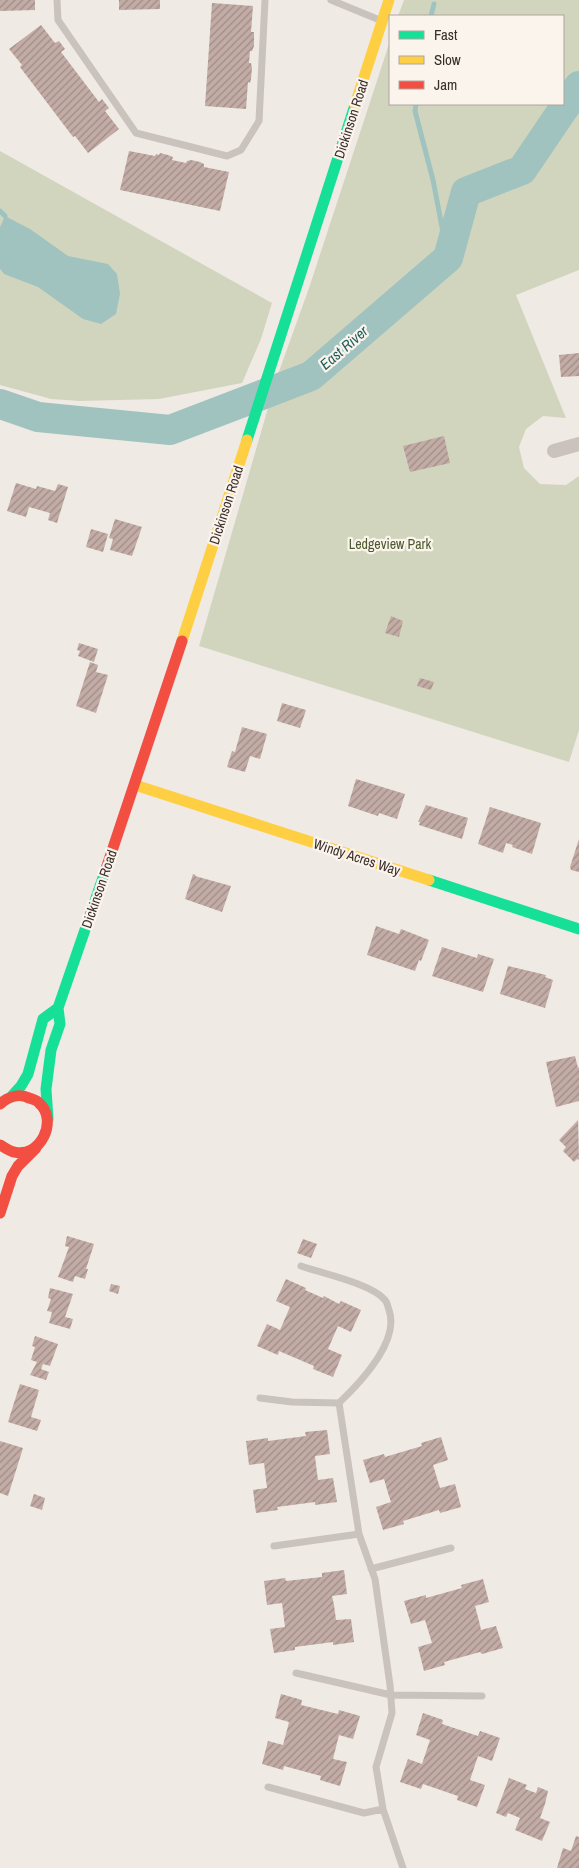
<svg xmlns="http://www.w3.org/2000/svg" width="579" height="1868" font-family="'Archivo Narrow',sans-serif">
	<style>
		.green { fill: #d2d5be }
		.water { fill: #a0c3c0 }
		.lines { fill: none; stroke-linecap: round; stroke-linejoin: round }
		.stream { stroke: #a0c3c0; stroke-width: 5 }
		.river { stroke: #a0c3c0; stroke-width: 30 }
		.building { fill: url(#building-hatch) }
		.lane { stroke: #c9c2bd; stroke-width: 7 }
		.street { stroke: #c9c2bd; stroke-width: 14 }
		.fast { stroke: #16e098; stroke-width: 11 }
		.slow { stroke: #ffcf43; stroke-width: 11 }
		.jam { stroke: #f24e42; stroke-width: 11 }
		.labels { text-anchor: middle; stroke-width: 4.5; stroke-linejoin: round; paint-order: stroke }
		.street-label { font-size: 14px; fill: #3a2e2a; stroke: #fbf4ed }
		.park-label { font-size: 14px; fill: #4d5a2d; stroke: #fbf4ed }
		.water-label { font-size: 15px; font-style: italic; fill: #1e5e5d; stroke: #fbf4ed }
	</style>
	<defs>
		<pattern id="building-hatch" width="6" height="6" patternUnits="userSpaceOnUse" patternTransform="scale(1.25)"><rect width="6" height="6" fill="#c3aca6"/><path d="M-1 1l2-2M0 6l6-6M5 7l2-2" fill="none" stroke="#9f8c87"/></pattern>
	</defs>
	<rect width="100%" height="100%" fill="#f0eae4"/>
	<path class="green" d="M404,0H579V270L516,295L566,418L543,416L526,429L519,447L524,468L540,484L566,485L579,476V730L569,762L199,646L277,377L309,288L390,41V104H563V16H398Z
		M0,151L272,303L261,339L242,383L159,399L80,401L51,399L0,385Z"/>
	<path class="water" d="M5,216L30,229L68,256L108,264L117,274L120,294L116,314L101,324L83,319L38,287L4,274L0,269V227Z"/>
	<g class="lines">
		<path class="stream" d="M431,16L434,4
			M416,104L415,111L433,180L448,258
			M0,211L5,216"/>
		<path class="river" d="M0,404L38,417L170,430L311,376L448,258L466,192L522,170L579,86"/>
	</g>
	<path class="building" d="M0,0H35V10L0,11Z
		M119,0H160V9L119,10Z
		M212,3L253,6L251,32H254V46L252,51H250L249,63H251L252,68L251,79L250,83L248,82L246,109L205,106Z
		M41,25L55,43L59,41L65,49L61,52L99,102L102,99L109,108L105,111L119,129L88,153L75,136L73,137L20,67L22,65L9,49Z
		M129,151L155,156L156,154L159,155L160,153L168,155L173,157L172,160L186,163L187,161L191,160L200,162L204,164V167L229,172L220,211L120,190Z
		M579,353V376L561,377L559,355Z
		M444,436L450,463L410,472L403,446Z
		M16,483L36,489L37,486L55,491L58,484L68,487L57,523L48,520L50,513L29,507L26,517L7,511Z
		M115,519L142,527L132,556L110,550L113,539L109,538Z
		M91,529L108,534L103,552L86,547Z
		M391,616L403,621L399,637L385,633Z
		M79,643L98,649L94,662L78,656L80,651L77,650Z
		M90,662L98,665L96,672L108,675L96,713L76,706Z
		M420,678L434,682L431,690L417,686Z
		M282,703L306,710L300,728L277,721Z
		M242,727L267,734L260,759L250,756L245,772L227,767L232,751L235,752Z
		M356,779L405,794L397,819L379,813L378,816L348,806Z
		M426,805L468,818L462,839L419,825L420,822H418Z
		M490,807L541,823L532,854L512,847L513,845L506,843L503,853L478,844Z
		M579,839V872L571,870L570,867Z
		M193,874L196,875L195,876L231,886L222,912L185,899Z
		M376,926L399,934L401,929L429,940L421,961L419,960L415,971L367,955Z
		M442,947L477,958L478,954L494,959L483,992L432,976Z
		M508,966L546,975L545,977L553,980L545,1008L500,994Z
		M575,1056L578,1068L579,1067V1101L556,1107L546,1062Z
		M578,1120L579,1160L577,1159L574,1162L563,1151L566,1147L559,1140Z
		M67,1236L94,1244L86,1269H88L85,1279L75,1276L73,1282L58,1277L69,1247L65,1246Z
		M303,1239L317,1244L311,1258L297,1253Z
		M286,1279L306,1288L305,1290L323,1298L324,1296L339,1304L341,1301L361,1310L351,1332L338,1326L331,1342L328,1349L342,1355L333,1377L313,1369L314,1366L279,1351L278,1355L257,1346L267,1324L280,1330L290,1307L276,1301Z
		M111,1284L120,1286L118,1294L109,1291Z
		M50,1288L73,1294L65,1317L73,1319L70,1329L49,1323L52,1312L47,1311L51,1299L48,1298Z
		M35,1336L58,1344L50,1366L43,1364L41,1369L49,1372L46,1380L30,1375L37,1362L31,1360L35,1347L32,1346Z
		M20,1384L39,1390L31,1417L41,1420L37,1431L8,1422Z
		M327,1430L330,1454L315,1456L316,1465L318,1480L333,1478L337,1502L315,1505V1502L277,1507L278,1510L256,1513L253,1490L267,1488L264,1463L249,1465L246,1441L268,1438V1441L306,1436L305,1432Z
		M441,1437L448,1460L433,1465L440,1488L455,1484L461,1507L440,1513L439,1510L403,1521L404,1524L383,1530L376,1507L391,1502L388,1493L384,1479L370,1483L363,1460L384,1454L385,1457L422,1446L421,1443Z
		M0,1441L23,1448L8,1496L0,1493Z
		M34,1494L45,1498L42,1510L30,1506Z
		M344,1570L347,1594L332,1596L334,1605L336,1620L351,1619L354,1642L333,1645V1642L295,1647V1650L274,1653L270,1629L285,1627L282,1603L267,1605L264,1581L285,1578L286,1581L322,1577V1573Z
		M483,1579L489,1602L475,1606L479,1621L481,1630L496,1626L503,1648L482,1654L480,1652L444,1662L445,1665L424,1671L418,1647L432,1643L425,1620L411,1624L404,1601L426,1595V1598L462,1588L461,1585Z
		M281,1694L302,1700L301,1705L338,1714L339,1710L360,1716L353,1739L339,1735L333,1759L347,1762L340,1786L320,1780L321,1776L284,1766L283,1770L262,1764L268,1741L283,1745L287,1730L289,1722L275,1718Z
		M423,1713L443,1720L442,1724L478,1736L480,1731L500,1738L492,1761L478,1756L470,1780L485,1785L477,1807L457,1800L458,1796L423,1784L421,1789L400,1782L408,1759L422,1764L430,1740L416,1735Z
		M509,1778L527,1785L525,1789L536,1793L538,1787L548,1791L545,1804L540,1818L550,1822L542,1841L515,1830L520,1818L508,1813L506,1817L496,1813Z
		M576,1836L579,1837V1868H557L563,1848L571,1851Z"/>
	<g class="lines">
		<path class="lane" d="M57,0L58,20L136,133L227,156L241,150L259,121L265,0
			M331,0L382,21
			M260,1398L292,1402L339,1403C360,1383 400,1341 389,1310C388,1307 387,1302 385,1300C372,1284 321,1273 301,1266
			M339,1403L359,1534L375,1579L390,1685L392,1713L376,1767L383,1809L403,1868
			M274,1546L359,1534
			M371,1569L451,1548
			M296,1673L391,1695L482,1696
			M268,1787L364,1813L383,1809"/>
		<path class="street" d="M554,451L579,444"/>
		<path class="fast" d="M247,440L355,105
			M429,880L579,929
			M11,1097L21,1086L28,1074L43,1019L58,1008
			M48,1119L46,1089L51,1050L60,1024L58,1008L107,866"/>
		<path class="slow" d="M355,105L389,0
			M182,641L247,440
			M135,785L429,880"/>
		<path class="jam" d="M107,866L182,641
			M0,1104C8,1097 19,1093 29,1098C32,1099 37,1100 39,1103C59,1120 40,1159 14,1152C9,1151 4,1147 0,1145
			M0,1213L12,1176L18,1166L36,1148"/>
	</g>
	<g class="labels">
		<g class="street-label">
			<text transform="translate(351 119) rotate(-72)" y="5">Dickinson Road</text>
			<text transform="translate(226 505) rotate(-72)" y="5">Dickinson Road</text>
			<text transform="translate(357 857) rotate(18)" y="5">Windy Acres Way</text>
			<text transform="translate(99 889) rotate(-71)" y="5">Dickinson Road</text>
		</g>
		<g class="park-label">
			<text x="390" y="549">Ledgeview Park</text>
		</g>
		<g class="water-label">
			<text transform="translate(344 348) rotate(-41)" y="5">East River</text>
		</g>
	</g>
	<rect x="389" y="15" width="175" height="90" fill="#fbf4ed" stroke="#aea59f"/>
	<rect x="399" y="31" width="25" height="8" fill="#16e098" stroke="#aea59f"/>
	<text x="434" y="40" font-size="15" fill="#3a2e2a">Fast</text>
	<rect x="399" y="56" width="25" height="8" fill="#ffcf43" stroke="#aea59f"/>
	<text x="434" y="65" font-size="15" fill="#3a2e2a">Slow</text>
	<rect x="399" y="81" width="25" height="8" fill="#f24e42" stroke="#aea59f"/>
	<text x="434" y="90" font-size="15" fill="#3a2e2a">Jam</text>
</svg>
